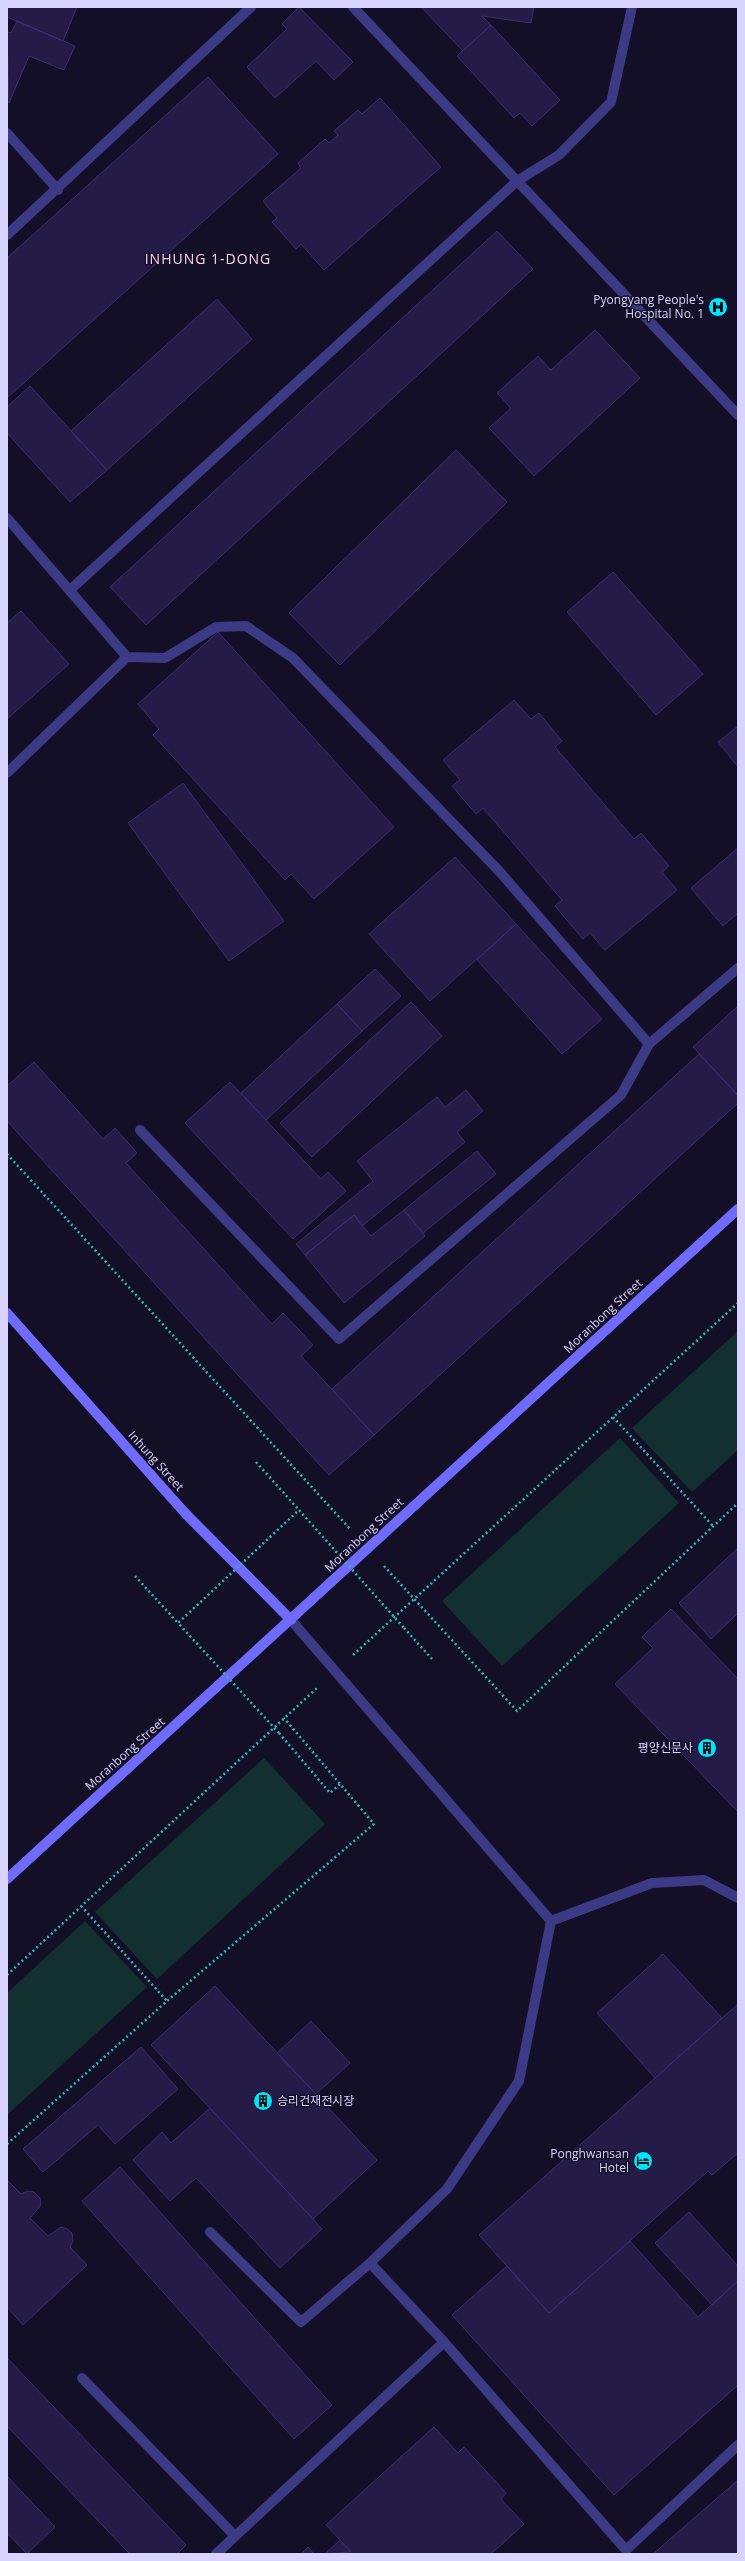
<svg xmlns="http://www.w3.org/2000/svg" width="745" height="2561" font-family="'Open Sans','Noto Sans KR',sans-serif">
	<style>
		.green { fill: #12302f }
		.building { fill: #241b47; stroke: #3b2d73 }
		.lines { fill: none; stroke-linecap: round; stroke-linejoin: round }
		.path { stroke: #2fb8b0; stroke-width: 2.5; stroke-dasharray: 2 3; stroke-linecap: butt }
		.service { stroke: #3d3a85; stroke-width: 10 }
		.minor { stroke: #3d3a85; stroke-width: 10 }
		.tertiary { stroke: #3d3a85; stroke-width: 10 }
		.secondary { stroke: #6f6bff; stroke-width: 10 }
		.path-bridge { stroke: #2fb8b0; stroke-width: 2.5; stroke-dasharray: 2 3; stroke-linecap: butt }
		.labels { text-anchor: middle; stroke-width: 3; stroke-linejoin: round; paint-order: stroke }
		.poi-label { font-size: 12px; fill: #d9d4ff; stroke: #130f26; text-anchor: end }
		.street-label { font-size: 12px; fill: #d9d4ff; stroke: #130f26 }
		.quarter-label { font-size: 14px; letter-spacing: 1px; fill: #ffd6f0; stroke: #130f26 }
	</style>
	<rect width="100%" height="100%" fill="#130f26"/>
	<path class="green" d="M738,1331V1450L692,1492L632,1428Z
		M620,1438L679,1503L502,1666L442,1601Z
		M264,1758L325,1824L157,1979L95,1912Z
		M85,1921L147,1987L7,2115V1993Z"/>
	<path class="building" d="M7,7H77L63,41L7,17Z
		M299,7L353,62L334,80L316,61L275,98L247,67L287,29L282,24Z
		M421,7H534L531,23L482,16L491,25L463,51Z
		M17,21L75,46L64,70L29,56L9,103L7,32L11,33Z
		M491,25L560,100L532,126L520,113L514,118L457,56Z
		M208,77L278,154L7,398V258Z
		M380,98L441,167L324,270L301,244L296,249L272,222L277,218L263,201L301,168L298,163L325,139L329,143L338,135L334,131L358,110L362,114Z
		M497,231L533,269L146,625L110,587Z
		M217,299L252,339L107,470L71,431Z
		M595,330L640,378L534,476L489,428L511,408L497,393L538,356L551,370Z
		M30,386L107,470L70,502L7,433V407Z
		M456,450L507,502L340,665L289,613Z
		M613,572L703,674L656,715L567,612Z
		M21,611L69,664L7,719V623Z
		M218,632L394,827L314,899L291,874L285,880L153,735L159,729L138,704Z
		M514,700L531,719L539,713L562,741L555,747L634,839L641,833L669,866L662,872L677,890L605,950L590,933L583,939L555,906L562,900L483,808L476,814L452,786L460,780L443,760Z
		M738,726V767L718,742Z
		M183,783L284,921L229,961L128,823Z
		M738,848V913L723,926L691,888Z
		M455,857L516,924L430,1001L369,934Z
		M516,924L602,1019L562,1054L477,960Z
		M375,969L401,996L362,1031L337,1004Z
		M411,1002L442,1036L312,1157L280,1123Z
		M337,1004L362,1031L266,1120L241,1093Z
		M738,1006V1093L737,1094L693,1047Z
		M699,1054L738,1096V1103L374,1435L332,1389Z
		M34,1062L103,1139L115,1128L137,1153L126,1163L272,1324L283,1313L313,1345L301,1356L374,1435L329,1475L7,1121V1086Z
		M230,1082L321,1179L328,1172L346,1191L293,1239L185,1123Z
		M466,1090L483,1111L457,1132L465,1142L362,1226L354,1215L305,1255L296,1244L373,1181L357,1161L437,1097L445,1107Z
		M477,1151L496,1174L423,1233L404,1210Z
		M404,1210L425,1236L344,1303L305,1255L354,1215L371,1236Z
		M738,1548V1613L711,1639L679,1603Z
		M671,1609L738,1679V1812L615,1684L653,1648L642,1637Z
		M663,1954L722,2018L655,2078L597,2013Z
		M215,1986L377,2160L313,2219L151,2045Z
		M738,2004V2153L712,2175L708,2171L549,2313L479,2235Z
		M311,2021L350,2063L316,2094L277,2053Z
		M141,2047L178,2089L115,2144L98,2125L43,2172L23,2149Z
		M210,2108L322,2229L280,2268L196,2178L170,2201L133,2160L162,2132L171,2143Z
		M120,2167L332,2405L294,2439L82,2201Z
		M7,2180L21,2194L27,2191L34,2192L40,2198L41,2205L30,2218L48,2236L61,2227L67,2229L72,2233L73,2241L70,2247L87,2265L23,2325L7,2307Z
		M689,2212L738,2266V2281L712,2305L655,2243Z
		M630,2241L698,2317L738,2281V2385L614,2495L452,2315L507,2266L549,2313Z
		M7,2358L186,2545L177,2554H130L7,2426Z
		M434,2427L458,2453L464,2447L506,2493L501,2499L524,2524L491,2554H349L351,2552L326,2525Z
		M7,2476L55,2527L27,2554L7,2533Z
		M738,2480V2554H653Z
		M340,2540L351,2552L325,2554Z
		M308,2547L314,2554H301Z"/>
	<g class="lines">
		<path class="path" d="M7,1154L351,1530
			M613,1417L713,1526
			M256,1462L299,1510
			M384,1566L517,1711L738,1503
			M135,1576L178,1623
			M404,1628L432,1659
			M353,1655L738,1303
			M279,1733L330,1793L340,1784
			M81,1906L167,2001
			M7,1975L317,1688
			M7,2144L167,2001L374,1824L284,1718"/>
		<path class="service" d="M517,181L559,155L611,102L632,7"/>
		<path class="minor" d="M7,133L58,190
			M7,518L127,657
			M70,590L517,181
			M7,773L127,657L165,658L216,627L246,626L293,658L499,871L649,1044
			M140,1130L339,1339L621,1095L649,1044L738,968
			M291,1620L551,1921L652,1883L704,1880L738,1898
			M210,2232L301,2322L370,2263
			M444,2342L626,2550L738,2445
			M82,2378L235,2536
			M216,2554L444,2342L370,2263L447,2189L519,2081L551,1921"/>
		<path class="tertiary" d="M353,7L738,415
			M7,235L251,7"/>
		<path class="secondary" d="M7,1313L185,1513L291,1620
			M7,1879L738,1209"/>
		<path class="path-bridge" d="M279,1733L178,1623L299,1510L404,1628"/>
	</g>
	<defs>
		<g id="hospital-disc" transform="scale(1)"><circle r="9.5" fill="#00e5ff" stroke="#130f26"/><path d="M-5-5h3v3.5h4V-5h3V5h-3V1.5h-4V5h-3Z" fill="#111"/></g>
		<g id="building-disc" transform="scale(1)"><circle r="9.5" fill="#00e5ff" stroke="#130f26"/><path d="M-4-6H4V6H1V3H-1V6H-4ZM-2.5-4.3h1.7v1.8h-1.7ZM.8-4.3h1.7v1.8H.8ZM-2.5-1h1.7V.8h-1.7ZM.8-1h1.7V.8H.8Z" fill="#111"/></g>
		<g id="hotel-disc" transform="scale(1)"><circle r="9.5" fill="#00e5ff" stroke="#130f26"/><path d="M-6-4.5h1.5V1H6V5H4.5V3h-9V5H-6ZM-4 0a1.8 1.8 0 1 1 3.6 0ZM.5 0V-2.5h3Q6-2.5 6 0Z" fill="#111"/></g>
	</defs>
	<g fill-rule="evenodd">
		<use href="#hospital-disc" x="718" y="307"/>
		<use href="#building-disc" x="707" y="1748"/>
		<use href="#building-disc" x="263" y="2101"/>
		<use href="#hotel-disc" x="643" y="2161"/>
	</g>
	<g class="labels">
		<g class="poi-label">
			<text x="704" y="304">Pyongyang People's<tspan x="704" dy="14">Hospital No. 1</tspan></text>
			<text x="693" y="1752">평양신문사</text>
			<text x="277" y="2105" text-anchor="start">승리건재전시장</text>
			<text x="629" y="2158">Ponghwansan<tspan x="629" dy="14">Hotel</tspan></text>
		</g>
		<g class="street-label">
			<text transform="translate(603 1316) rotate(-43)" y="4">Moranbong Street</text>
			<text transform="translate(156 1461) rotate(48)" y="4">Inhung Street</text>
			<text transform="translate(364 1535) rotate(-43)" y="4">Moranbong Street</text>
			<text transform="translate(125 1754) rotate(-42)" y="4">Moranbong Street</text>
		</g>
		<g class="quarter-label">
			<text x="208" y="264">INHUNG 1-DONG</text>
		</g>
	</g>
	<rect width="745" height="2561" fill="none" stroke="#d9d4ff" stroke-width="16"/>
</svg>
